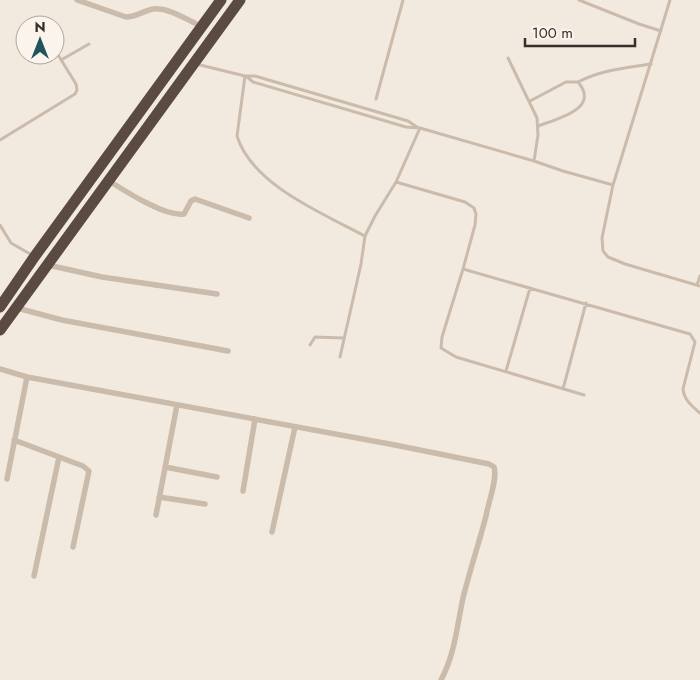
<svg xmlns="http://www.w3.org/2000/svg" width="700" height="680" font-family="Jost,sans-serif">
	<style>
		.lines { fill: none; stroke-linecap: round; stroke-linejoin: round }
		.lane { stroke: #cbbbab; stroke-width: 3 }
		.street { stroke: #cbbbab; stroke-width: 5.5 }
		.highway { stroke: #5a4a41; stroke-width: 11 }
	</style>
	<rect width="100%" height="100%" fill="#f3eadf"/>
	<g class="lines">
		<path class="lane" d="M579,0L639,24L661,31
			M670,0L613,185L602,238L603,251L608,257L625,264L700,286
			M37,19L40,25
			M508,58L537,118L538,135L534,161
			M61,60L89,44
			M196,64L245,76H255L408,121L417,127
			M245,76L237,136C252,185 324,214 365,236
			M246,76L253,82L406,127L420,128L534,161L563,171L613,185
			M578,82C601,70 626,68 651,64
			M376,99L403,0
			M530,101L566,82H578C601,109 556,119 538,126
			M0,140L75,94L77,90L76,84L55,50
			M396,182L465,202L474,208L476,214L475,225L463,269L442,337L441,348L456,357L584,395
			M0,225L11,243L32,255
			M463,269L690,334L695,342L683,389C684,400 692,406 700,413
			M697,285L700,276
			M310,345L315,337L344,338
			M340,357L361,264L365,236L375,216L396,182L420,128
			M506,371L530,288
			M563,389L586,303"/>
		<path class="street" d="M77,0L126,17C136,17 143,11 153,9C168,7 187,20 201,26
			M109,181C125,191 165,217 184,214L191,201L195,199L249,218
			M48,265L102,277L217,294
			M17,308L62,320L228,351
			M0,369L27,377L395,445L489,464L494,467C498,477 488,504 486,516C479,543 470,570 463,598C457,626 455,654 441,680
			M14,440L83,466L89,471L73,547
			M165,467L217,477
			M7,479L27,377
			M243,491L255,419
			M159,497L205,504
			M156,515L177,405
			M272,532L295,427
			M34,576L59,457"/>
		<path class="highway" d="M0,307L35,256L221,0
			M0,330L240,0"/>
	</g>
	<g transform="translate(40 40)"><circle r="24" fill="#faf4ec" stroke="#ada59e"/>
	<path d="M0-4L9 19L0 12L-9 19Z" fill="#1f545b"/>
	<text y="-8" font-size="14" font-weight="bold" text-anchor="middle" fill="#392f2a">N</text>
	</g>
	<path d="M525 38v8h110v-8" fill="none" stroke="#392f2a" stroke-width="2.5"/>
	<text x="532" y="38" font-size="15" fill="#392f2a" stroke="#faf4ec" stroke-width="4" paint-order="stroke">100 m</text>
</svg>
